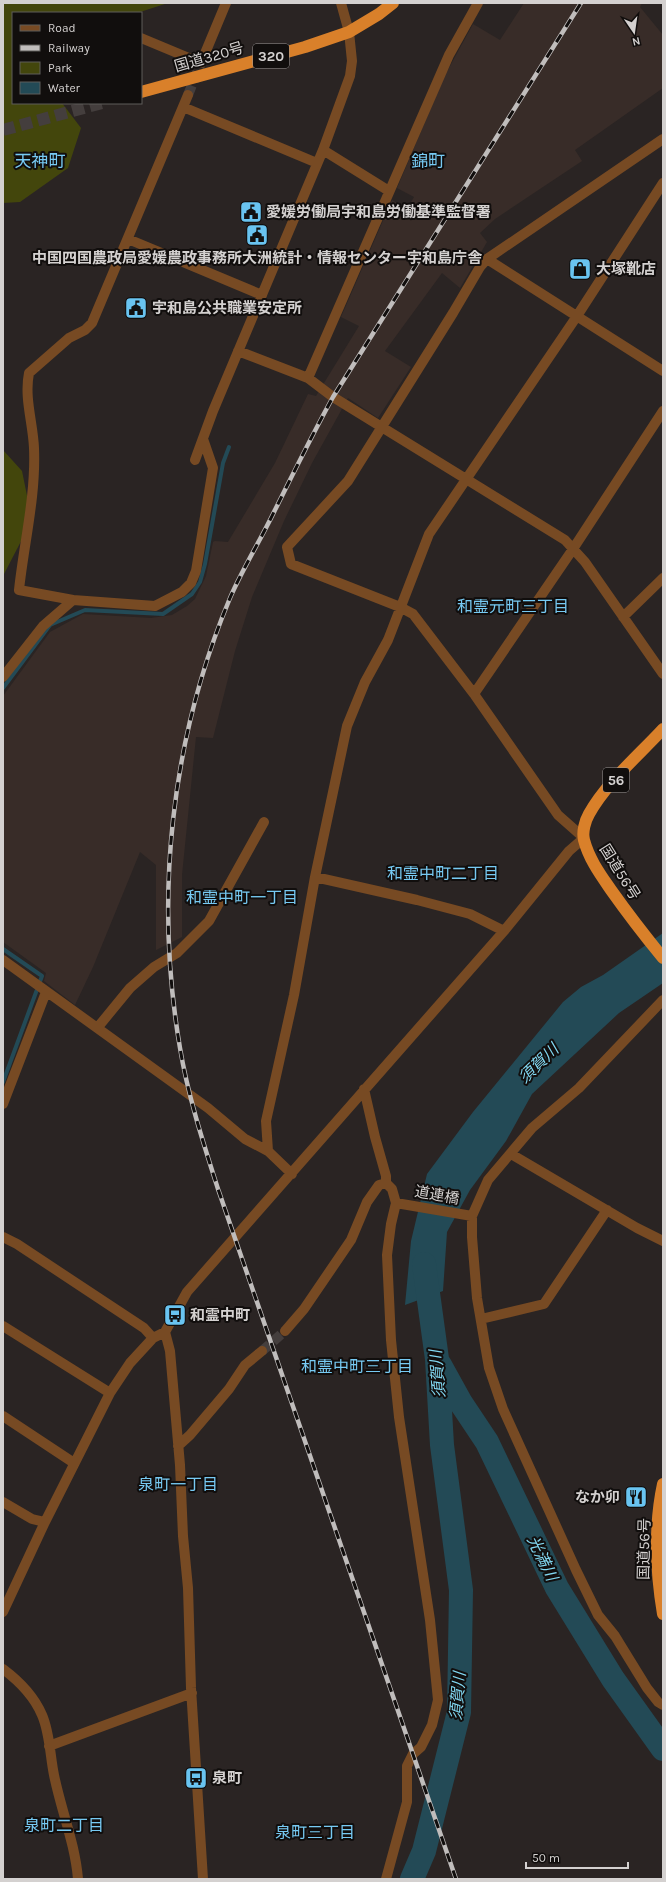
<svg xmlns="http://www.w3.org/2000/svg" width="666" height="1882" font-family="Karla,'Noto Sans JP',sans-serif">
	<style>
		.built { fill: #382c28 }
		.green { fill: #43460c }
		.water { fill: #234a56 }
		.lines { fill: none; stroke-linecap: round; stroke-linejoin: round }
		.stream { stroke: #234a56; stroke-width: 4 }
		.river { stroke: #234a56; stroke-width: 24 }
		.minor-tunnel { stroke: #443e3d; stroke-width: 10; stroke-dasharray: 10 5; stroke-linecap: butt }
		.highway-tunnel { stroke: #443e3d; stroke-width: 12; stroke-dasharray: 12 6; stroke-linecap: butt }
		.minor { stroke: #774a23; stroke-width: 10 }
		.highway { stroke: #d9802a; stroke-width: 12 }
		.rail-casing { stroke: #c0bdbc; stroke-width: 4.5 }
		.rail { stroke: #110e0d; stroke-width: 3; stroke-dasharray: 9; stroke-linecap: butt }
		.labels { text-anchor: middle; stroke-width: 4; stroke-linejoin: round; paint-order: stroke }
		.shield { fill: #110e0d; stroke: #9a9696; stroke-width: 1 }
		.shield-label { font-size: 14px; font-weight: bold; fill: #d4d1d0 }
		.street-label { font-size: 15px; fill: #d4d1d0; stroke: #110e0d }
		.poi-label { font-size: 15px; font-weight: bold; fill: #d4d1d0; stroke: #110e0d; text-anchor: start }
		.neighbourhood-label { font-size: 16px; fill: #77caf3; stroke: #110e0d }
		.water-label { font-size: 16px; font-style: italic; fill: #82d8f2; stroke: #110e0d }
		.quarter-label { font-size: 17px; fill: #77caf3; stroke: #110e0d }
	</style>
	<rect width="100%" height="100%" fill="#2a2423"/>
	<path class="built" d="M524,3H642L640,7L663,35V88L575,150L582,161L495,219L480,233L487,242L460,288L442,273L385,351L411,367L378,418L348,398L312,463L284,521L252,597L235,651L213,738L196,737L182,875V937L156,950V865L140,852L93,967L75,1005L44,981L46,973L3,942V696L50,632L83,614L151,618L172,615L187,606L195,599L206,576L213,542L215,541L228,542L275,463L308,394L316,396L359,326L341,317L392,200L407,209L414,197L397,188L444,77L473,24L500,40Z"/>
	<path class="green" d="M3,3H168L137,13H13V103H62L81,128L68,168L20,202L3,203Z
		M3,450L22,471L32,520L3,576Z"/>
	<path class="water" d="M663,933V983L619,1013L532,1094L506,1141L470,1190L447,1232L443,1291L405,1305L411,1241L427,1174L473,1112L563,1002L581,987L603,975Z"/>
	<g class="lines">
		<path class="stream" d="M3,688L50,625L85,610L163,614L192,594L200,582L205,564L223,463L229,447
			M3,949L42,976L3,1082"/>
		<path class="river" d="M440,1365L461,1403L487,1442L557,1588L613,1679L663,1749
			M412,1879L424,1851L459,1712L461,1590L442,1445L437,1359L424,1264"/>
		<path class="minor-tunnel" d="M188,95L201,63
			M262,1351L285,1331"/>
		<path class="highway-tunnel" d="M3,130L102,103"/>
		<path class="minor" d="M141,38L201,63L226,3
			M183,107L317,163
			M323,150L389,191
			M128,239L262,295
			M487,259L663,371
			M238,351L308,378L333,397L565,540L585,562L663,674
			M308,378L449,55L478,3
			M195,460L213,411L323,150L350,76L352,61L349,32L341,3
			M73,600L19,590C24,543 36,496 34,448C33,423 24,398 29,373L69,338L85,330L92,323L188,95
			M623,617L663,578
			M3,677L43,626L73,600L155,606L182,592L191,583L196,571L213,468L203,439
			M474,694L573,549L663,411
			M315,877L417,900L470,914L504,931
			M3,960L208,1108L245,1139L268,1151L292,1174
			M663,1000L579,1088L532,1128L488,1180L472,1216V1237L477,1298L489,1368L503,1409L576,1570L598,1615L615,1636L647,1688L658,1702L663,1705
			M98,1027L130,988L154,967L177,953L209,921L264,822
			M3,1104L46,992
			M268,1151L266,1121L294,995L315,877L347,726L365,682L388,640L429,534L577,316L663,183
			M511,1154L637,1228L663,1241
			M386,1183L392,1189L396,1203L391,1224L387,1255L391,1340L399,1417L430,1620L438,1700L432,1725L421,1747L413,1754L407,1766V1802L386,1879
			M396,1203L472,1216
			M3,1237L17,1244L144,1328L153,1338
			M481,1319L544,1304L607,1210
			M3,1326L110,1393
			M285,1331L304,1309L351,1240L367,1202L379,1185L386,1183V1176L375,1137L364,1089
			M165,1332L170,1351L180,1465L183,1536L188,1588L191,1688L203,1879
			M3,1416L74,1463
			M178,1446L190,1435L229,1389L245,1365L262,1351
			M3,1502L32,1519L45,1522
			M3,1612L45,1522L110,1393L130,1363L153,1338L165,1332L187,1292L504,931L569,851L584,838L558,815L474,694L413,614L400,607L291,564L287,547L348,481L453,313L480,267L487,259L663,139
			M3,1669C19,1681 34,1696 42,1715C50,1733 50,1756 54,1775C61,1810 75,1843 78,1879
			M49,1746L192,1693"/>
		<path class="highway" d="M141,92L305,47L349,32L379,14L393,3
			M663,729C639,755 606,783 589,814C585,821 582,832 584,840C589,859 600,874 611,890C628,914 645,936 663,958
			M663,1484C654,1526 656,1572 663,1614"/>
		<g class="rail-casing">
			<path id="rail" d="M456,1879L218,1189C203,1142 188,1096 180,1048C154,897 171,739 230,598C243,568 260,541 274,512C293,474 312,435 333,397L581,3"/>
		</g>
		<use href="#rail" class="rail"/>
	</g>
	<defs>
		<g id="civic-square" transform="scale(1.15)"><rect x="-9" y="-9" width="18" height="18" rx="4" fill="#69c4f1" stroke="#110e0d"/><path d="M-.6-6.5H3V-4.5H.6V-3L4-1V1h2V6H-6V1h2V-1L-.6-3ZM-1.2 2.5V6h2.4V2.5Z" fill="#111"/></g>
		<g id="shop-square" transform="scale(1.15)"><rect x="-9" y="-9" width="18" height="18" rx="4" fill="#69c4f1" stroke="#110e0d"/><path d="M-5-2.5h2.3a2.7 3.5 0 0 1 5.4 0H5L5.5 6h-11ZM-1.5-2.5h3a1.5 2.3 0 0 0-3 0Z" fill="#111"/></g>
		<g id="bus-square" transform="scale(1.15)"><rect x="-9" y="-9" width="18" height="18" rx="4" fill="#69c4f1" stroke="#110e0d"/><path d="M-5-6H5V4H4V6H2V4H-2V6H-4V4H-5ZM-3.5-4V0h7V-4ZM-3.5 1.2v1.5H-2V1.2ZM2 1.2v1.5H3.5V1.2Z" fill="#111"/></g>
		<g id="restaurant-square" transform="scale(1.15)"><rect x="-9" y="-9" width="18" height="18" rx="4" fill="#69c4f1" stroke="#110e0d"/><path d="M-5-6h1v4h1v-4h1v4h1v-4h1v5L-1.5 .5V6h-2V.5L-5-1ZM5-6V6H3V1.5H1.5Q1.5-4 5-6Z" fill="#111"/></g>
	</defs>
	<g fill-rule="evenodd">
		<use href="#civic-square" x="251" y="212"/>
		<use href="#civic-square" x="257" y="235"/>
		<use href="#shop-square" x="580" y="269"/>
		<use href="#civic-square" x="136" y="308"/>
		<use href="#bus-square" x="175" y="1315"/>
		<use href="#restaurant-square" x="636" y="1497"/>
		<use href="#bus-square" x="196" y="1778"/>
	</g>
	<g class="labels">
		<g class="shield">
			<rect x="253" y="44" width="36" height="24" rx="3"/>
			<rect x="603" y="768" width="26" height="24" rx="3"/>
		</g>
		<g class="shield-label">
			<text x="271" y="61">320</text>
			<text x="616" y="785">56</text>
		</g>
		<g class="street-label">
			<text transform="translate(209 57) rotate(-16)" y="5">国道320号</text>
			<text transform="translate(620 872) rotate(58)" y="5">国道56号</text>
			<text transform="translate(437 1195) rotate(10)" y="5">道連橋</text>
			<text transform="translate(644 1549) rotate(-89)" y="5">国道56号</text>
		</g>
		<g class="poi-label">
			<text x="266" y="217">愛媛労働局宇和島労働基準監督署</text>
			<text x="257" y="263" text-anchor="middle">中国四国農政局愛媛農政事務所大洲統計・情報センター宇和島庁舎</text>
			<text x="596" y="274">大塚靴店</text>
			<text x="152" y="313">宇和島公共職業安定所</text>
			<text x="190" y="1320">和霊中町</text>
			<text x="620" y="1502" text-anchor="end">なか卯</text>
			<text x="212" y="1783">泉町</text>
		</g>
		<g class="neighbourhood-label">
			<text x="513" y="612">和霊元町三丁目</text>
			<text x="443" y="879">和霊中町二丁目</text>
			<text x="242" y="903">和霊中町一丁目</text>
			<text x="357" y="1372">和霊中町三丁目</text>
			<text x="178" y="1490">泉町一丁目</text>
			<text x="64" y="1831">泉町二丁目</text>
			<text x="315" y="1838">泉町三丁目</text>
		</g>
		<g class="water-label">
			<text transform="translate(538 1063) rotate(-44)" y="6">須賀川</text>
			<text transform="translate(437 1374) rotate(-95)" y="6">須賀川</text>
			<text transform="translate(543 1558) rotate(64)" y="6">光満川</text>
			<text transform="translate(457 1696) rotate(-85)" y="6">須賀川</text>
		</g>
		<g class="quarter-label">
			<text x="40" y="167">天神町</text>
			<text x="428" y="167">錦町</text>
		</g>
	</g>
	<rect width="666" height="1882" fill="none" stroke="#d4d1d0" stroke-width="8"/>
	<rect x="12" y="12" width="130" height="92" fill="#110e0d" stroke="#5f5c5b"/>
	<rect x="20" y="25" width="20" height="6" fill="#774a23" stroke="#5f5c5b"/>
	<text x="48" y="32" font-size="12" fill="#d4d1d0">Road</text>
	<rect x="20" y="45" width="20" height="6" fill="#c0bdbc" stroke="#5f5c5b"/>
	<text x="48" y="52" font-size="12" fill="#d4d1d0">Railway</text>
	<rect x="20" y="62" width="20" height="12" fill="#43460c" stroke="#5f5c5b"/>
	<text x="48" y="72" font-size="12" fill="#d4d1d0">Park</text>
	<rect x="20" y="82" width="20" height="12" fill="#234a56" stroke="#5f5c5b"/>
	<text x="48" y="92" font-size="12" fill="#d4d1d0">Water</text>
	<g transform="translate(634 32) rotate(167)" stroke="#110e0d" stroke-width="3" paint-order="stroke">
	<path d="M0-3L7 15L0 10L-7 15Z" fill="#d4d1d0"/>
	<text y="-6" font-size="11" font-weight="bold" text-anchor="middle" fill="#d4d1d0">N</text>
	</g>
	<path d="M526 1862v6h102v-6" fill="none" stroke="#d4d1d0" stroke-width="2"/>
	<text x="532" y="1862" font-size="12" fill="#d4d1d0" stroke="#110e0d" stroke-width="3" paint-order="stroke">50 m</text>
</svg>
